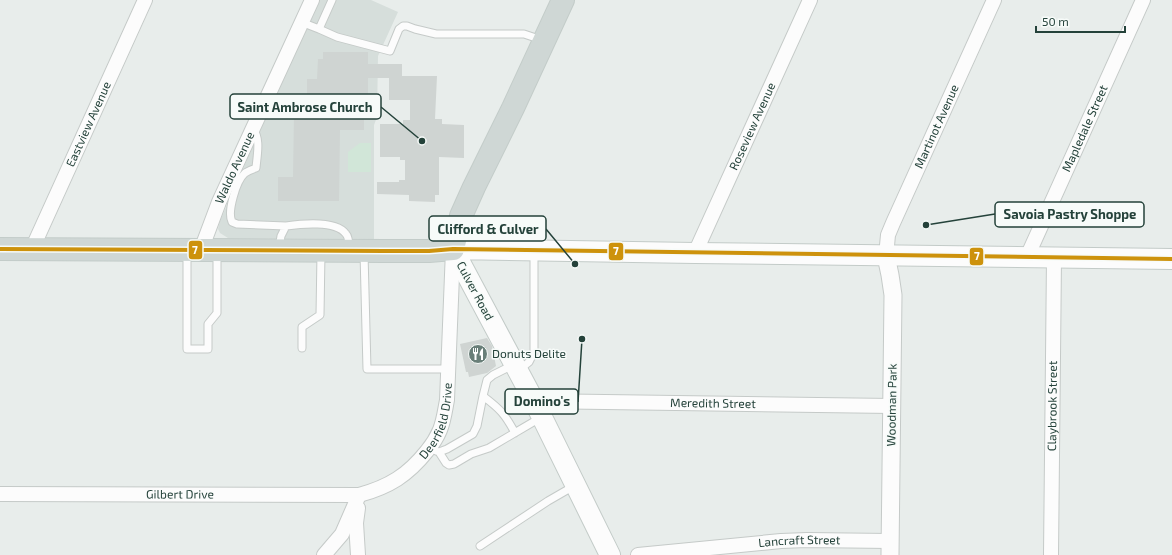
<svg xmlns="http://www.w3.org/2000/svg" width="1172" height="555" font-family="'Exo 2',sans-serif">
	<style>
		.built { fill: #d6dedb }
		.green { fill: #d1e6d8 }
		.building { fill: #cfd4d2 }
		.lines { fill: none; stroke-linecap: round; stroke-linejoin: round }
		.service-casing { stroke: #c5cac8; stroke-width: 9 }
		.minor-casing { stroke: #c5cac8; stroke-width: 16 }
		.tertiary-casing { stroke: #c5cac8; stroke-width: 19 }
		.secondary-casing { stroke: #c3cbc8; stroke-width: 22 }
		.primary-casing { stroke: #c3ccc9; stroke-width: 24 }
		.service { stroke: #fcfcfc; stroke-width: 7 }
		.minor { stroke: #fcfcfc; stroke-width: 14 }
		.tertiary { stroke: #fcfcfc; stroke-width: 17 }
		.secondary { stroke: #fcfcfc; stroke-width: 20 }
		.primary { stroke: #cfd7d5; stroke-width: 22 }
		.bus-1-casing { stroke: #f7fbf9; stroke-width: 7 }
		.bus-1 { stroke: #cd920c; stroke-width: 4 }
		.labels { text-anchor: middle; stroke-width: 3; stroke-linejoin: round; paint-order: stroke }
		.street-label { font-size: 12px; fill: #24423a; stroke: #f7fbf9 }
		.poi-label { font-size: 12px; fill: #24423a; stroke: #f7fbf9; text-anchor: start }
		.leader { fill: none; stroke: #24423a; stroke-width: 1.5 }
		.callout-dot { fill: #24423a; stroke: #f7fbf9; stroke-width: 1.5 }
		.callout { fill: #f7fbf9; stroke: #24423a; stroke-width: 1.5 }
		.callout-label { font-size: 13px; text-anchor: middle; font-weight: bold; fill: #24423a }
		.line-badge { stroke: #f7fbf9; stroke-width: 1.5 }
		.badge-label { font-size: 11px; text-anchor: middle; font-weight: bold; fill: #fff }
	</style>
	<rect width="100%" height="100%" fill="#e8edeb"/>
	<path class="built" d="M318,0H371L398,12L378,56L377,117L374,125V239L228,238L220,233L218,229L220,221Z"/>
	<path class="green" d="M360,143H371V172H348V152Z"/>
	<path class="building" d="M323,52H368V64H402V76H437L435,119H442V124L464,125V158L439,157V195H435V202L409,201V195L377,194V182H399V180H405V160H400V157H380V124H403V120H410V100H389V78H368V98H364V130H340L339,201H278V177H293L294,114H307V79H317L318,59H323Z
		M487,338L492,346L496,366L487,373L469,377L468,372H466L460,344Z"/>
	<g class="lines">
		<g class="service-casing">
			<path id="service" d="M332,0L319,29L337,37L390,51L399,29L403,26H407L415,29L436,34H524L542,40
				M301,22L319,29
				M253,129C261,139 257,155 256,168C253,169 248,171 245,173C236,181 227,212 232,222L237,224L286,226
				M279,248L281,236L286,226C300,224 336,220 346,234C349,237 349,244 349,249
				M187,252V349H208V324L217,313V252
				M364,253L367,369H448
				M302,348V327L320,315L321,253
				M513,365L493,375L487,380L483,396C500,409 505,414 515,433
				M519,370L529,362L534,352V251
				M436,451L439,452L447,449L473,434L477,426L483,396
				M439,452L446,463L449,465L454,464L471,454L489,448L540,418
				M480,546L548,501L574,486"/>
		</g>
		<g class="minor-casing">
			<g id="minor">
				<path id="s1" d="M32,249L145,0"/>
				<path id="s2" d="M201,250L219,202L312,0"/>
				<path id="s3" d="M695,253L810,0"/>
				<path id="s4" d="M886,256L888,235L893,223L994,0"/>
				<path id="s5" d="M1027,257L1143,0"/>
				<path id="s6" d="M534,401L892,406"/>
				<path id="s7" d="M0,494L359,495C389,487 408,475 427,451C432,445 437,437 440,430C444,420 445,410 447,400L453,250"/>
				<path d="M358,508L356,523L358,555"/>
				<path d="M324,555L342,534L359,495"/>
				<path id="s8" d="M638,555L781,541L807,540L890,541"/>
				<path id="s9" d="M1051,555L1054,258"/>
			</g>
		</g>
		<g class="tertiary-casing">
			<path id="tertiary" d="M886,256L890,275L893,295L890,555"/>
		</g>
		<g class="secondary-casing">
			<path id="secondary" d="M610,555L534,401L453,249L695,253L1172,259"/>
		</g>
		<g class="primary-casing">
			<path id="primary" d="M0,249L384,251H429L453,249L461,216L474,187L513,108L563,0"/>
		</g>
		<use href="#service" class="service"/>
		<use href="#minor" class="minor"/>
		<use href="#tertiary" class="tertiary"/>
		<use href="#secondary" class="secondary"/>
		<use href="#primary" class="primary"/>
		<g class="bus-1-casing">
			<path id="bus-1" d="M0,249L384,251H429L453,249L1172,259"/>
		</g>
		<use href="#bus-1" class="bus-1"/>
	</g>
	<defs>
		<g id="restaurant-disc" transform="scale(1)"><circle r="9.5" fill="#697e78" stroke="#f7fbf9"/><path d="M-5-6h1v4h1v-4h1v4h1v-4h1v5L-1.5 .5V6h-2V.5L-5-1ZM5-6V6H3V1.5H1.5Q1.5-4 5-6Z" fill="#fff"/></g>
	</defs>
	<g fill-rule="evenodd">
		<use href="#restaurant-disc" x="478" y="354"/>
	</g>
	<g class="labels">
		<g class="street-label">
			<text dy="4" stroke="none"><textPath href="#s1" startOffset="137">Eastview Avenue</textPath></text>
			<text dy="4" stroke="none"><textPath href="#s3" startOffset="139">Roseview Avenue</textPath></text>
			<text dy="4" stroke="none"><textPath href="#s4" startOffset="140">Martinot Avenue</textPath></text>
			<text dy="4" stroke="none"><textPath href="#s5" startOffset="141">Mapledale Street</textPath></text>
			<text dy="4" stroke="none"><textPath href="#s2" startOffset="89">Waldo Avenue</textPath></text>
			<text transform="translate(475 291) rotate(62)" y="4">Culver Road</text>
			<text dy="4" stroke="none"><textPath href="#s6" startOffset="179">Meredith Street</textPath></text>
			<text transform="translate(892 405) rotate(-89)" y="4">Woodman Park</text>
			<text dy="4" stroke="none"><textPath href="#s9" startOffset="149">Claybrook Street</textPath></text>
			<text dy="4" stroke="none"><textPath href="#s7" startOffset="474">Deerfield Drive</textPath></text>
			<text dy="4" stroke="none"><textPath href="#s7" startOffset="180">Gilbert Drive</textPath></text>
			<text dy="4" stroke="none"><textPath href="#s8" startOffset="162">Lancraft Street</textPath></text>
		</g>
		<g class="poi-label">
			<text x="492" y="358">Donuts Delite</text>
		</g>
	</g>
	<path class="leader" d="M422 141L381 107M926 225L995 214M575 264L546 229M582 339L578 402"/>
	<g class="callout-dot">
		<circle cx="422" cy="141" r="4"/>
		<circle cx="926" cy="225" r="4"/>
		<circle cx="575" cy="264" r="4"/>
		<circle cx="582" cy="339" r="4"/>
	</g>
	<g class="callout">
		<rect x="230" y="94" width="151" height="25" rx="4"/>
		<rect x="995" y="202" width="149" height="25" rx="4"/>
		<rect x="429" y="216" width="117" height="25" rx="4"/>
		<rect x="505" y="389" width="73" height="25" rx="4"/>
	</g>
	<g class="callout-label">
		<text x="305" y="112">Saint Ambrose Church</text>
		<text x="1070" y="219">Savoia Pastry Shoppe</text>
		<text x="488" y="234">Clifford &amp; Culver</text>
		<text x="542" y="406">Domino's</text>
	</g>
	<g class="line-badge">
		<rect x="188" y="240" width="15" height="20" rx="4" fill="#cd920c"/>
		<rect x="608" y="242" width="16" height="19" rx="4" fill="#cd920c"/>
		<rect x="969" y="247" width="15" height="19" rx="4" fill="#cd920c"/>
	</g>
	<g class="badge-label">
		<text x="195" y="254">7</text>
		<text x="616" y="255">7</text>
		<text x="977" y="260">7</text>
	</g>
	<path d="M1036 26v6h89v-6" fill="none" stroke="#24423a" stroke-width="2"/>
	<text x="1042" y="26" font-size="12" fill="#24423a" stroke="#f7fbf9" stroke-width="3" paint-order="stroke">50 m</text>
</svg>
